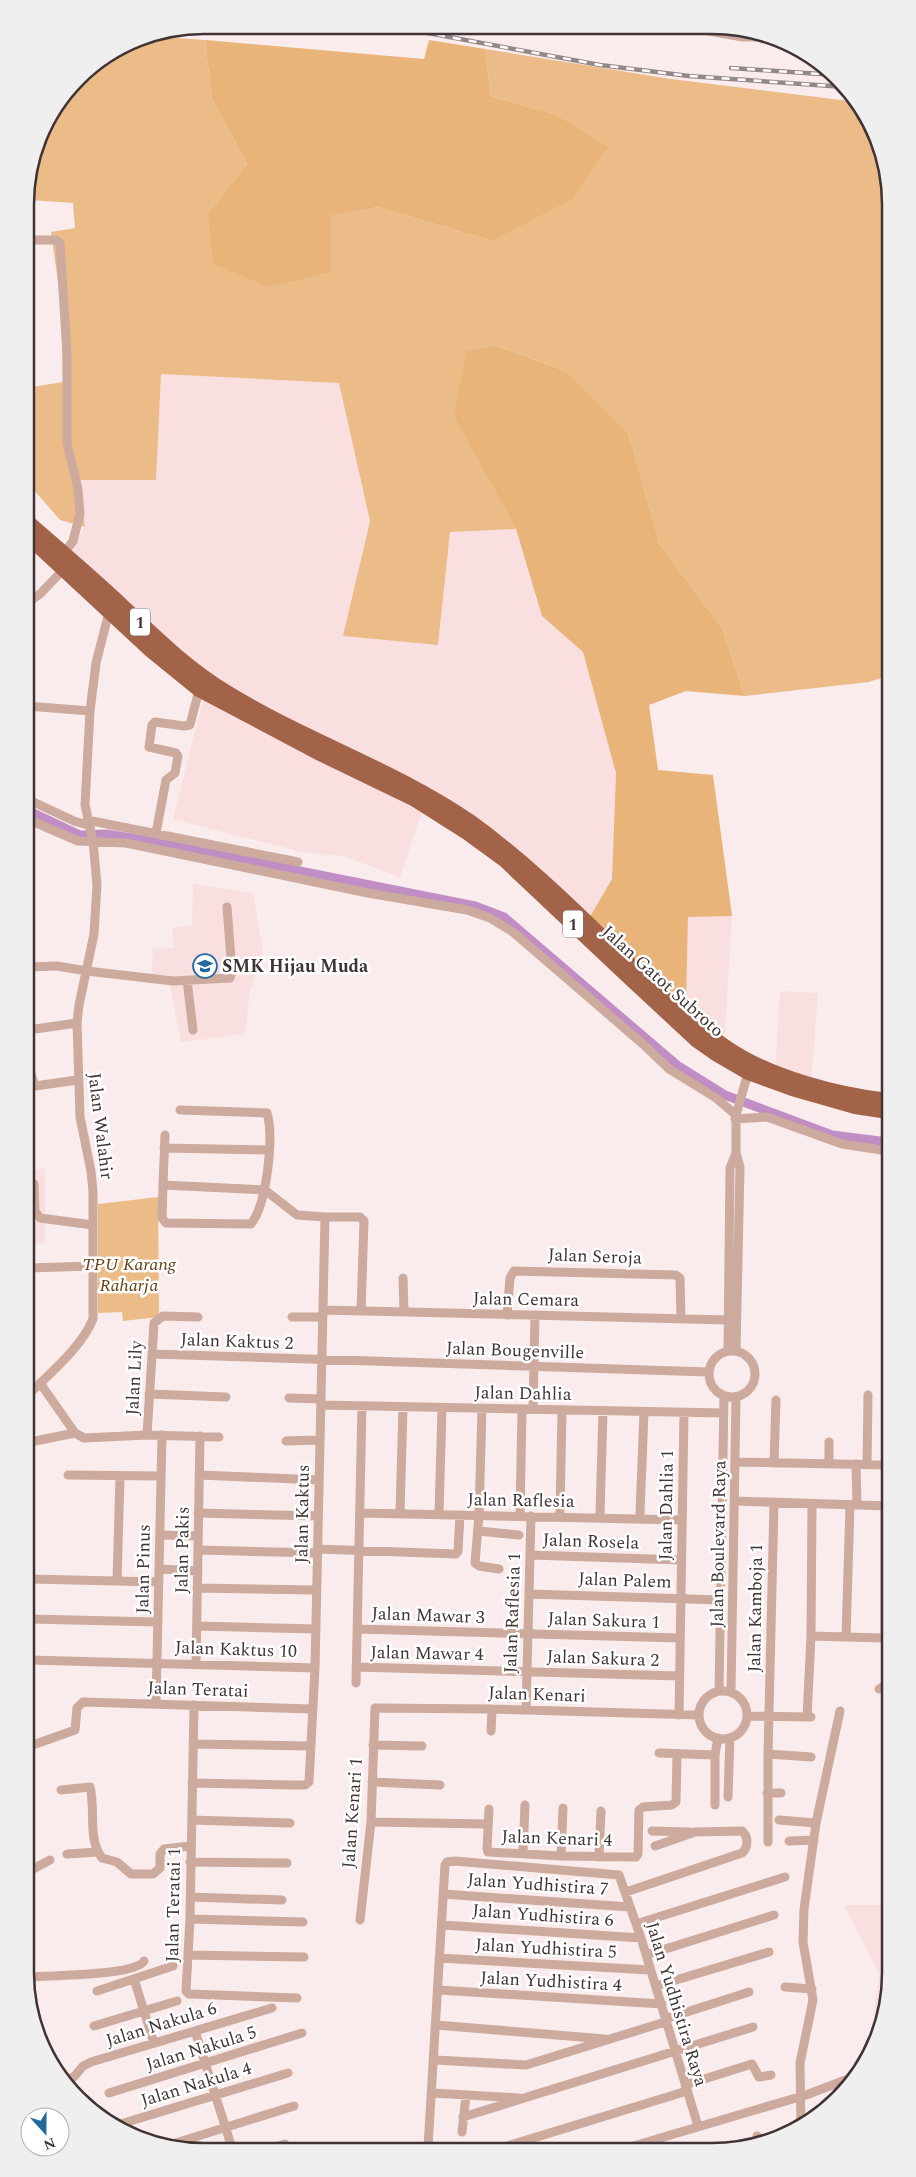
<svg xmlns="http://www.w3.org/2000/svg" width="916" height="2177" font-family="Spectral,serif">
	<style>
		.built { fill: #f9dfdf }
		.green { fill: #ebbc88 }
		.forest { fill: #e8b479 }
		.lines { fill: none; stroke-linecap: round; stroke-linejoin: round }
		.canal { stroke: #c18dc5; stroke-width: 9 }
		.minor { stroke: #ccaa9d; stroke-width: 9 }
		.trunk { stroke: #a26349; stroke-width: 14 }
		.rail-casing { stroke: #958788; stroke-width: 4.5 }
		.rail { stroke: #fff; stroke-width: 2.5; stroke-dasharray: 8; stroke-linecap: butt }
		.labels { text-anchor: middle; stroke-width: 5; stroke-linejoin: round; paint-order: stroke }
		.shield { fill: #fff; stroke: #7a7071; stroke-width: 1 }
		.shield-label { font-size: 16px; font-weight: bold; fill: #413334 }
		.poi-label { font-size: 18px; font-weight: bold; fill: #413334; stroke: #fff; text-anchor: start }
		.street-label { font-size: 18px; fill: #413334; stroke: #fff }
		.park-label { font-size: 18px; font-style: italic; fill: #644114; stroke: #fff }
		.rim { fill: none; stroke: #413334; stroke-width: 2.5 }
	</style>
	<rect width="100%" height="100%" fill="#faecec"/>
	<path class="built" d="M161,374L339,383L370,521L344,636L438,645L450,532L516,529L542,616L583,652L616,773L612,879L588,920L428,794L400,877L346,857L302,852L173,819L208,681L68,557L85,527L77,480H155Z
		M193,884L253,893L263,952L250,991L245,1034L181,1042L169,981L151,982L153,949L174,948L172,928L192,925Z
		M732,916L724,1047L682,1026L686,1004L688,917Z
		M780,991L818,993L811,1083L775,1073Z
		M45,1168V1243L29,1244L28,1171Z
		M844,1905H890L891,1985L878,2042L870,2045L879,1974Z"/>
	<path class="green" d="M149,36L205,40L212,99L247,164L208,213L329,216L378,207L492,241L554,114L491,96L485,49L671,79L857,102L867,114L885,158L887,676L869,682L745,696L722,628L660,545L628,432L568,372L494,345L466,351L489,479L516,529L450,532L438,645L343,636L370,521L339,383L161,374L156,480H77L85,527L60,520L26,481V388L63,382L61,303L51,232L75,228L73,203L30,200L29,179L44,124L86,69L135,38Z
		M158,1197L159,1317L123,1321L122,1312L98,1313V1204Z"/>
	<path class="forest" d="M205,40L424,59L429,40L485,49L491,96L554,114L608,147L572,199L492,241L378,207L330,216V272L269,287L213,264L208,213L247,164L212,99Z
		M494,345L568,372L628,432L660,545L722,628L745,696L686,691L649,705L658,770L713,775L732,916L688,917L686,1004L588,920L612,879L616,773L583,652L542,616L516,529L454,416L466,351Z"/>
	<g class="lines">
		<path class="canal" d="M27,810L80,835L107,834L144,840L475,906L504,917L677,1065L725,1095L832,1135L888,1142"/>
		<path class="minor" d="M691,28L743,37H765
			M26,240H56L60,243L67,353V443L78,489L80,514L73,541L64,553
			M27,603L40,594L64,569
			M27,706L90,711
			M27,799L74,821L88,825
			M27,819L78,841L126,843L368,893L467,910L490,918L513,932L644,1045L669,1069L716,1098L736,1115
			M87,820L298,862
			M156,833L166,780L175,773L178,756L176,753L149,747L152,725L155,722L184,726L190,725L199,690
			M28,967L57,966L87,971L173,981L230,978L232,971L227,907
			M187,980L193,1030
			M28,1030L77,1023
			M29,1049L28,1065L35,1086L77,1080
			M735,1119L767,1117L842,1144L888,1151
			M165,1135L163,1185L265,1190
			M164,1148L269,1150
			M34,1184L35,1211L40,1218L93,1225
			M163,1185L162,1218L166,1223L251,1224C267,1204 274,1137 267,1113L180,1110
			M325,1217H360L364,1221L361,1311
			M29,1268L92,1266
			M403,1278L404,1312
			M323,1310L728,1320
			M507,1315L510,1278L514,1271L676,1275L680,1278L681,1319
			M292,1317H323
			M728,1350L730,1168L736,1153
			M736,1350L740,1167L736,1153V1115L748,1073
			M709 1374a23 23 0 1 1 46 0a23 23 0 1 1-46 0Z
			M152,1354L708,1372
			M40,1383L75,1433L84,1438L147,1435L219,1437
			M29,1394C51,1372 81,1348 93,1319V1192L91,1171L80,1117L77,1023L79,1005L94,934L97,885L93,841L85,805L90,711L96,663L109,612
			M149,1394L226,1397
			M289,1398L321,1399
			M321,1405L724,1413
			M482,1408L479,1515L475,1563L479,1566L499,1569
			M533,1409L535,1315
			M147,1435L154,1323L163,1316L198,1317
			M35,1441L75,1433
			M286,1441L320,1440
			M735,1462L889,1465
			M774,1463L776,1400
			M829,1464V1442
			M856,1464L857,1505
			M867,1465L868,1395
			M68,1475L161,1476
			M199,1475L319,1480
			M735,1501L889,1506
			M198,1513L318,1516
			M360,1513L682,1520
			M400,1513L403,1407
			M560,1513L562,1410
			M600,1513L603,1411
			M640,1513L644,1412
			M439,1514L442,1408
			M520,1516L522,1409
			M478,1531L519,1535
			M160,1535L198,1536
			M317,1549L456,1554L458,1551L460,1515
			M198,1550L317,1553
			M530,1555L681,1560
			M159,1569L198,1571
			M30,1579L159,1582
			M117,1581L120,1477
			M197,1588L316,1590
			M529,1594L721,1600
			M30,1619L158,1622
			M197,1626L316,1629
			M357,1629L680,1638
			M811,1636L882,1638L885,1636V1506
			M846,1637L850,1505
			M30,1660L315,1668
			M196,1665L200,1436
			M356,1667L679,1676
			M356,1683L362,1406
			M879,1689L890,1682
			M719,1691L724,1396
			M699 1715a24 24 0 1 1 48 0a24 24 0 1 1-48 0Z
			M731,1692L736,1397
			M156,1704L162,1435
			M194,1705L190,1919L186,1991L189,1994L297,1998
			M526,1710L531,1516
			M679,1715L684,1413
			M747,1716L811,1717
			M807,1717L811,1636L812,1504
			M491,1731L492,1709
			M193,1744L310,1746
			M373,1745L422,1746
			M30,1746L75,1730L77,1708L83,1702L312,1709
			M659,1753L715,1755
			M768,1754L811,1757
			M372,1782L440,1785
			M192,1783L292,1785H305L309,1782L315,1668L325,1217L297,1215L265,1190
			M61,1790L90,1787C96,1810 87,1838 102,1858L117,1862L131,1874H153L160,1868V1854L164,1849L190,1846
			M767,1793H781
			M728,1797L730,1738
			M715,1805V1755L718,1738
			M489,1809L487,1849L488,1852L561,1856L636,1857L638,1854L639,1810L643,1807L672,1805L676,1802L677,1754
			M192,1820L290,1823
			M779,1820L816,1823L840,1711
			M371,1822L487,1824
			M652,1831L690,1832
			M789,1841L814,1840
			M768,1842V1754L774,1503
			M67,1854L98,1852
			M523,1854L525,1805
			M561,1856L563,1808
			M599,1857L601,1811
			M190,1862L287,1863
			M31,1870L50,1860
			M626,1892L742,1853C748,1848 749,1837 742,1831L695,1832L655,1846
			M443,1894L630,1907
			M190,1897L282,1900
			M190,1919L303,1922
			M360,1920L371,1822L375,1708L492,1709L699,1715
			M636,1924L785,1877
			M442,1925L641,1938
			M189,1955L304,1957
			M646,1955L774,1915
			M439,1958L650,1970
			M31,1977C51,1975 135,1976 144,1961
			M134,1979L154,2043
			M656,1986L769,1952
			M785,1987L812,1989
			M439,1990L662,2004
			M97,1991L173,1966
			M665,2019L749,1992
			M436,2025L605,2039
			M94,2026L177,2001
			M195,2031L232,2148
			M435,2060L526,2065L665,2022
			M65,2079L74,2077L83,2066L91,2062L272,2008
			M685,2085L752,2064L759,2077L771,2075
			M847,2091L848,2079
			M109,2093L302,2033
			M432,2093L519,2098
			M463,2117L753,2027
			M114,2126L288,2073
			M801,2128L800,2063L813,2000L803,1942L804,1909L816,1823
			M462,2132L466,2095
			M757,2136V2146
			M163,2147L294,2106
			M428,2147L445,1865L447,1862L455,1861L619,1875L641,1938L698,2126
			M504,2147L687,2091
			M630,2147L806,2095L856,2076
			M271,2148L285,2144"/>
		<path class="trunk" d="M26,520C58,548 90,575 121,604C155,636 187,668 227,692C305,740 394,769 470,821C520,857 565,900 609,943C646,980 684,1019 728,1048C771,1077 837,1094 888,1100
			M26,535L151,651L199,690L320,754L415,800L467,833L504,860L629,978L697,1041L717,1055L748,1073L792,1089L855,1107L888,1112"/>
		<g class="rail-casing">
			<path id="rail" d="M390,26L600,65L689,76L845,87
				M731,68L835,75"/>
		</g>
		<use href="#rail" class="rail"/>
	</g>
	<defs>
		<g id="school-ring" transform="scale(1.25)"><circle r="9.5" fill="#fff" stroke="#226a9e" stroke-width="1.5"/><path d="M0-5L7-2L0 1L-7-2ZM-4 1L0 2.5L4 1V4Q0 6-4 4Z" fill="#226a9e"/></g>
	</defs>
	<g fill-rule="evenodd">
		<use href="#school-ring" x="205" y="966"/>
	</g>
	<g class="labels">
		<g class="shield">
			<rect x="130" y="608.5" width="20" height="27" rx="4"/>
			<rect x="563" y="910.5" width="20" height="27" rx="4"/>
		</g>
		<g class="shield-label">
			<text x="140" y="628">1</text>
			<text x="573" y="930">1</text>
		</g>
		<g class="poi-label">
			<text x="222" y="972">SMK Hijau Muda</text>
		</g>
		<g class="street-label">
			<text transform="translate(663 981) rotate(42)" y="6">Jalan Gatot Subroto</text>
			<text transform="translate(101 1126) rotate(83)" y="6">Jalan Walahir</text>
			<text transform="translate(595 1256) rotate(2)" y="6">Jalan Seroja</text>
			<text transform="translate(526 1299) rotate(1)" y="6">Jalan Cemara</text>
			<text transform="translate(237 1341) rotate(2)" y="6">Jalan Kaktus 2</text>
			<text transform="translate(515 1350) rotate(2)" y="6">Jalan Bougenville</text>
			<text transform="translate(134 1378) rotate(-87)" y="6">Jalan Lily</text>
			<text transform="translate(523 1393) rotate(1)" y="6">Jalan Dahlia</text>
			<text transform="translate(521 1500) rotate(1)" y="6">Jalan Raflesia</text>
			<text transform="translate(666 1505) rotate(-89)" y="6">Jalan Dahlia 1</text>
			<text transform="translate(302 1514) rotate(-89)" y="6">Jalan Kaktus</text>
			<text transform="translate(591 1541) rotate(2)" y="6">Jalan Rosela</text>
			<text transform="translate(718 1544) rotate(-89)" y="6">Jalan Boulevard Raya</text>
			<text transform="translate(182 1550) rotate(-89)" y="6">Jalan Pakis</text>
			<text transform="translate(143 1569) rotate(-89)" y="6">Jalan Pinus</text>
			<text transform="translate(625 1580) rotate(2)" y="6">Jalan Palem</text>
			<text transform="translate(755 1608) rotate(-89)" y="6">Jalan Kamboja 1</text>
			<text transform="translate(512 1613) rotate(-88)" y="6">Jalan Raflesia 1</text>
			<text transform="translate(428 1615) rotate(2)" y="6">Jalan Mawar 3</text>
			<text transform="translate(604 1620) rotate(2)" y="6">Jalan Sakura 1</text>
			<text transform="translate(236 1649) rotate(2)" y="6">Jalan Kaktus 10</text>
			<text transform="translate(427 1653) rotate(1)" y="6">Jalan Mawar 4</text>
			<text transform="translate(603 1658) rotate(2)" y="6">Jalan Sakura 2</text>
			<text transform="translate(198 1689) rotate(2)" y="6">Jalan Teratai</text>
			<text transform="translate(537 1694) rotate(2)" y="6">Jalan Kenari</text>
			<text transform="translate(352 1813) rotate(-86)" y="6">Jalan Kenari 1</text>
			<text transform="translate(557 1838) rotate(2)" y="6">Jalan Kenari 4</text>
			<text transform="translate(538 1884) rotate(4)" y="6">Jalan Yudhistira 7</text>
			<text transform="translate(173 1905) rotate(-89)" y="6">Jalan Teratai 1</text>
			<text transform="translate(543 1915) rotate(4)" y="6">Jalan Yudhistira 6</text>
			<text transform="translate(546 1948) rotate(3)" y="6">Jalan Yudhistira 5</text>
			<text transform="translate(551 1981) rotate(3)" y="6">Jalan Yudhistira 4</text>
			<text transform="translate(677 2004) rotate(73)" y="6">Jalan Yudhistira Raya</text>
			<text transform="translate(161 2024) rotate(-17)" y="6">Jalan Nakula 6</text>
			<text transform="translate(201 2048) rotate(-17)" y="6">Jalan Nakula 5</text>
			<text transform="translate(196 2084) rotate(-17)" y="6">Jalan Nakula 4</text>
		</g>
		<g class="park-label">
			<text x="129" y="1270">TPU Karang<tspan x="129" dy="21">Raharja</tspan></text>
		</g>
	</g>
	<path d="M0 0H916V2177H0ZM204 34H712A170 170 0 0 1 882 204V1973A170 170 0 0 1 712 2143H204A170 170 0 0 1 34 1973V204A170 170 0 0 1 204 34Z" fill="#f0efef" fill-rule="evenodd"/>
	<path class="rim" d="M204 34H712A170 170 0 0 1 882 204V1973A170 170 0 0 1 712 2143H204A170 170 0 0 1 34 1973V204A170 170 0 0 1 204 34Z"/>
	<g transform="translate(45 2132) rotate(159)"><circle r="24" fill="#ffffff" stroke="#b3adae"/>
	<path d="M0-4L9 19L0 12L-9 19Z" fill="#226a9e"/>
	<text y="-8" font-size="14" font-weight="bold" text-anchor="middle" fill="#413334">N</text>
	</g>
</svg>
